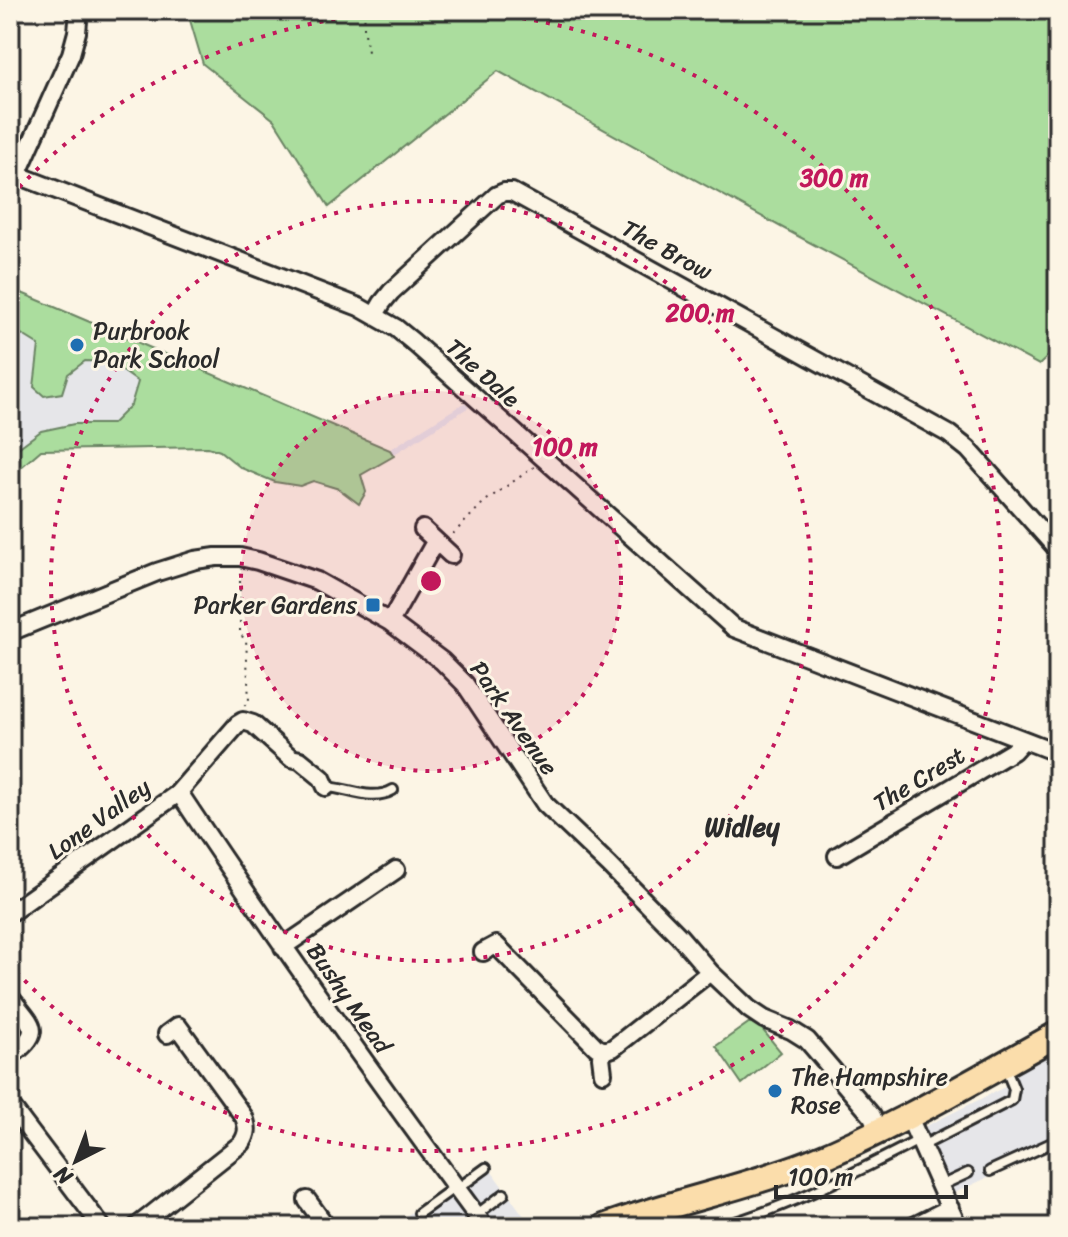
<svg xmlns="http://www.w3.org/2000/svg" width="1068" height="1237" font-family="Sriracha,sans-serif">
	<style>
		.built { fill: #e6e6e9 }
		.green { fill: #abdd9e; stroke: #6b8464; stroke-width: 2 }
		.lines { fill: none; stroke-linecap: round; stroke-linejoin: round }
		.service-casing { stroke: #2b2b2b; stroke-width: 14 }
		.minor-casing { stroke: #2b2b2b; stroke-width: 22 }
		.primary-casing { stroke: #2b2b2b; stroke-width: 30 }
		.path { stroke: #2b2b2b; stroke-width: 2; stroke-dasharray: 2 6; stroke-linecap: butt }
		.service { stroke: #fcf5e5; stroke-width: 8 }
		.minor { stroke: #fcf5e5; stroke-width: 16 }
		.primary { stroke: #fbddab; stroke-width: 24 }
		.ring { fill: none; stroke: #c2185b; stroke-width: 4; stroke-dasharray: 4 8 }
		.poi-dot { fill: #1f6fb2; stroke: #fcf5e5; stroke-width: 3 }
		.labels { text-anchor: middle; stroke-width: 6; stroke-linejoin: round; paint-order: stroke }
		.street-label { font-size: 24px; fill: #2b2b2b; stroke: #fcf5e5 }
		.poi-label { font-size: 24px; fill: #2b2b2b; stroke: #fcf5e5; text-anchor: start }
		.neighbourhood-label { font-size: 26px; font-weight: bold; fill: #2b2b2b; stroke: #fcf5e5 }
		.centre { fill: #c2185b; stroke: #fcf5e5; stroke-width: 4 }
		.ring-label { font-size: 24px; text-anchor: middle; font-weight: bold; fill: #c2185b; stroke: #fcf5e5; stroke-width: 6; stroke-linejoin: round; paint-order: stroke }
	</style>
	<rect width="100%" height="100%" fill="#fcf5e5"/>
	<filter id="ink" filterUnits="userSpaceOnUse"><feTurbulence type="fractalNoise" baseFrequency=".0125" numOctaves="2"/><feDisplacementMap in="SourceGraphic" scale="16" xChannelSelector="R" yChannelSelector="G"/><feConvolveMatrix kernelMatrix="1 2 1 2 8 2 1 2 1" color-interpolation-filters="sRGB"/></filter>
	<g filter="url(#ink)">
		<path class="built" d="M10,288L389,450L464,403L469,407L339,489L208,447L41,450L10,477Z
			M1050,1053L1058,1071V1145L950,1195L922,1128L1017,1081L1014,1072Z
			M486,1164L532,1227H414L406,1216L447,1188Z"/>
		<path class="green" d="M187,10H1058V347L1039,365L781,227L498,71L329,207L274,120L203,64Z
			M10,288L390,450L394,456L361,475L366,492L359,504L339,489L313,481L300,486L275,482L241,468L220,451L208,447L41,450L12,475L10,454L41,431L74,424H112L131,405L138,382L110,362L85,361L68,374L62,393L44,396L34,387L39,345L10,327Z
			M750,1022L762,1029L781,1052L742,1084L716,1046Z"/>
		<g class="lines">
			<g class="service-casing">
				<path id="service" d="M326,787C348,788 372,802 393,790
					M922,1146L1012,1100L1014,1089L1005,1067
					M990,1171L1058,1140
					M940,1186L968,1173
					M457,1189L486,1168
					M419,1213L455,1187
					M476,1215L504,1194
					M719,1227C790,1207 854,1173 919,1140"/>
			</g>
			<g class="minor-casing">
				<path id="minor" d="M10,172L359,307L396,328L412,341L734,628L1058,753
					M17,175L71,54L77,32L79,10
					M375,315L382,303L391,292L497,195L504,192H512L949,434L968,449L1058,550
					M423,529L451,555
					M390,622L435,542
					M10,632L157,572L195,560L216,557H240L258,561L317,581L390,622L442,661L465,684L545,804L609,865L679,936L710,972L749,1009L764,1019L791,1030L807,1040L872,1116L879,1131
					M177,794L182,797C279,943 381,1086 485,1227
					M837,856L1013,751L1023,740
					M10,913L177,794L238,724L243,721L253,724L291,758L300,760L322,778L326,787
					M283,947L396,870
					M483,952L496,945L596,1047L604,1051L613,1048L710,972
					M10,997C34,1028 44,1030 10,1057
					M603,1073L601,1057L604,1051
					M10,1105L102,1227
					M909,1117L958,1227
					M307,1200L323,1222L322,1227
					M136,1227L242,1143C248,1133 248,1128 244,1117L178,1026L167,1034
					M912,1227L950,1208"/>
			</g>
			<g class="primary-casing">
				<path id="primary" d="M604,1227C671,1202 741,1189 808,1163C895,1128 976,1079 1058,1034"/>
			</g>
			<path class="path" d="M365,10L364,27L368,52
				M453,534L484,502L534,467
				M240,573V635L246,639L249,701L244,706"/>
			<use href="#service" class="service"/>
			<use href="#minor" class="minor"/>
			<use href="#primary" class="primary"/>
		</g>
	</g>
	<circle cx="431" cy="581" r="190" fill="#c2185b" fill-opacity=".12"/>
	<g class="ring">
		<circle cx="431" cy="581" r="190"/>
		<circle cx="431" cy="581" r="380"/>
		<path d="M11 196A570 570 0 1 1 11 966"/>
	</g>
	<g class="poi-dot">
		<circle cx="77" cy="345" r="8"/>
		<rect x="365" y="597" width="16" height="16" rx="4"/>
		<circle cx="775" cy="1091" r="8"/>
	</g>
	<g class="labels">
		<g class="street-label">
			<text transform="translate(667 250) rotate(29)" y="8">The Brow</text>
			<text transform="translate(483 373) rotate(42)" y="8">The Dale</text>
			<text transform="translate(514 718) rotate(55)" y="8">Park Avenue</text>
			<text transform="translate(919 779) rotate(-31)" y="8">The Crest</text>
			<text transform="translate(99 819) rotate(-36)" y="8">Lone Valley</text>
			<text transform="translate(349 998) rotate(55)" y="8">Bushy Mead</text>
		</g>
		<g class="poi-label">
			<text x="93" y="339">Purbrook<tspan x="93" dy="28">Park School</tspan></text>
			<text x="357" y="613" text-anchor="end">Parker Gardens</text>
			<text x="791" y="1085">The Hampshire<tspan x="791" dy="28">Rose</tspan></text>
		</g>
		<g class="neighbourhood-label">
			<text x="742" y="836">Widley</text>
		</g>
	</g>
	<circle cx="431" cy="581" r="12" class="centre"/>
	<g class="ring-label">
		<text x="834" y="186">300 m</text>
		<text x="700" y="321">200 m</text>
		<text x="565" y="455">100 m</text>
	</g>
	<rect width="1068" height="1237" fill="none" stroke="#fcf5e5" stroke-width="40"/>
	<rect x="20" y="20" width="1028" height="1197" fill="none" stroke="#2b2b2b" stroke-width="3" filter="url(#ink)"/>
	<g transform="translate(76 1161) rotate(222)" stroke="#fcf5e5" stroke-width="6" paint-order="stroke">
	<path d="M0-6L14 30L0 20L-14 30Z" fill="#2b2b2b"/>
	<text y="-12" font-size="22" font-weight="bold" text-anchor="middle" fill="#2b2b2b">N</text>
	</g>
	<path d="M776 1185v12h190v-12" fill="none" stroke="#2b2b2b" stroke-width="4"/>
	<text x="788" y="1185" font-size="24" fill="#2b2b2b" stroke="#fcf5e5" stroke-width="6" paint-order="stroke">100 m</text>
</svg>
